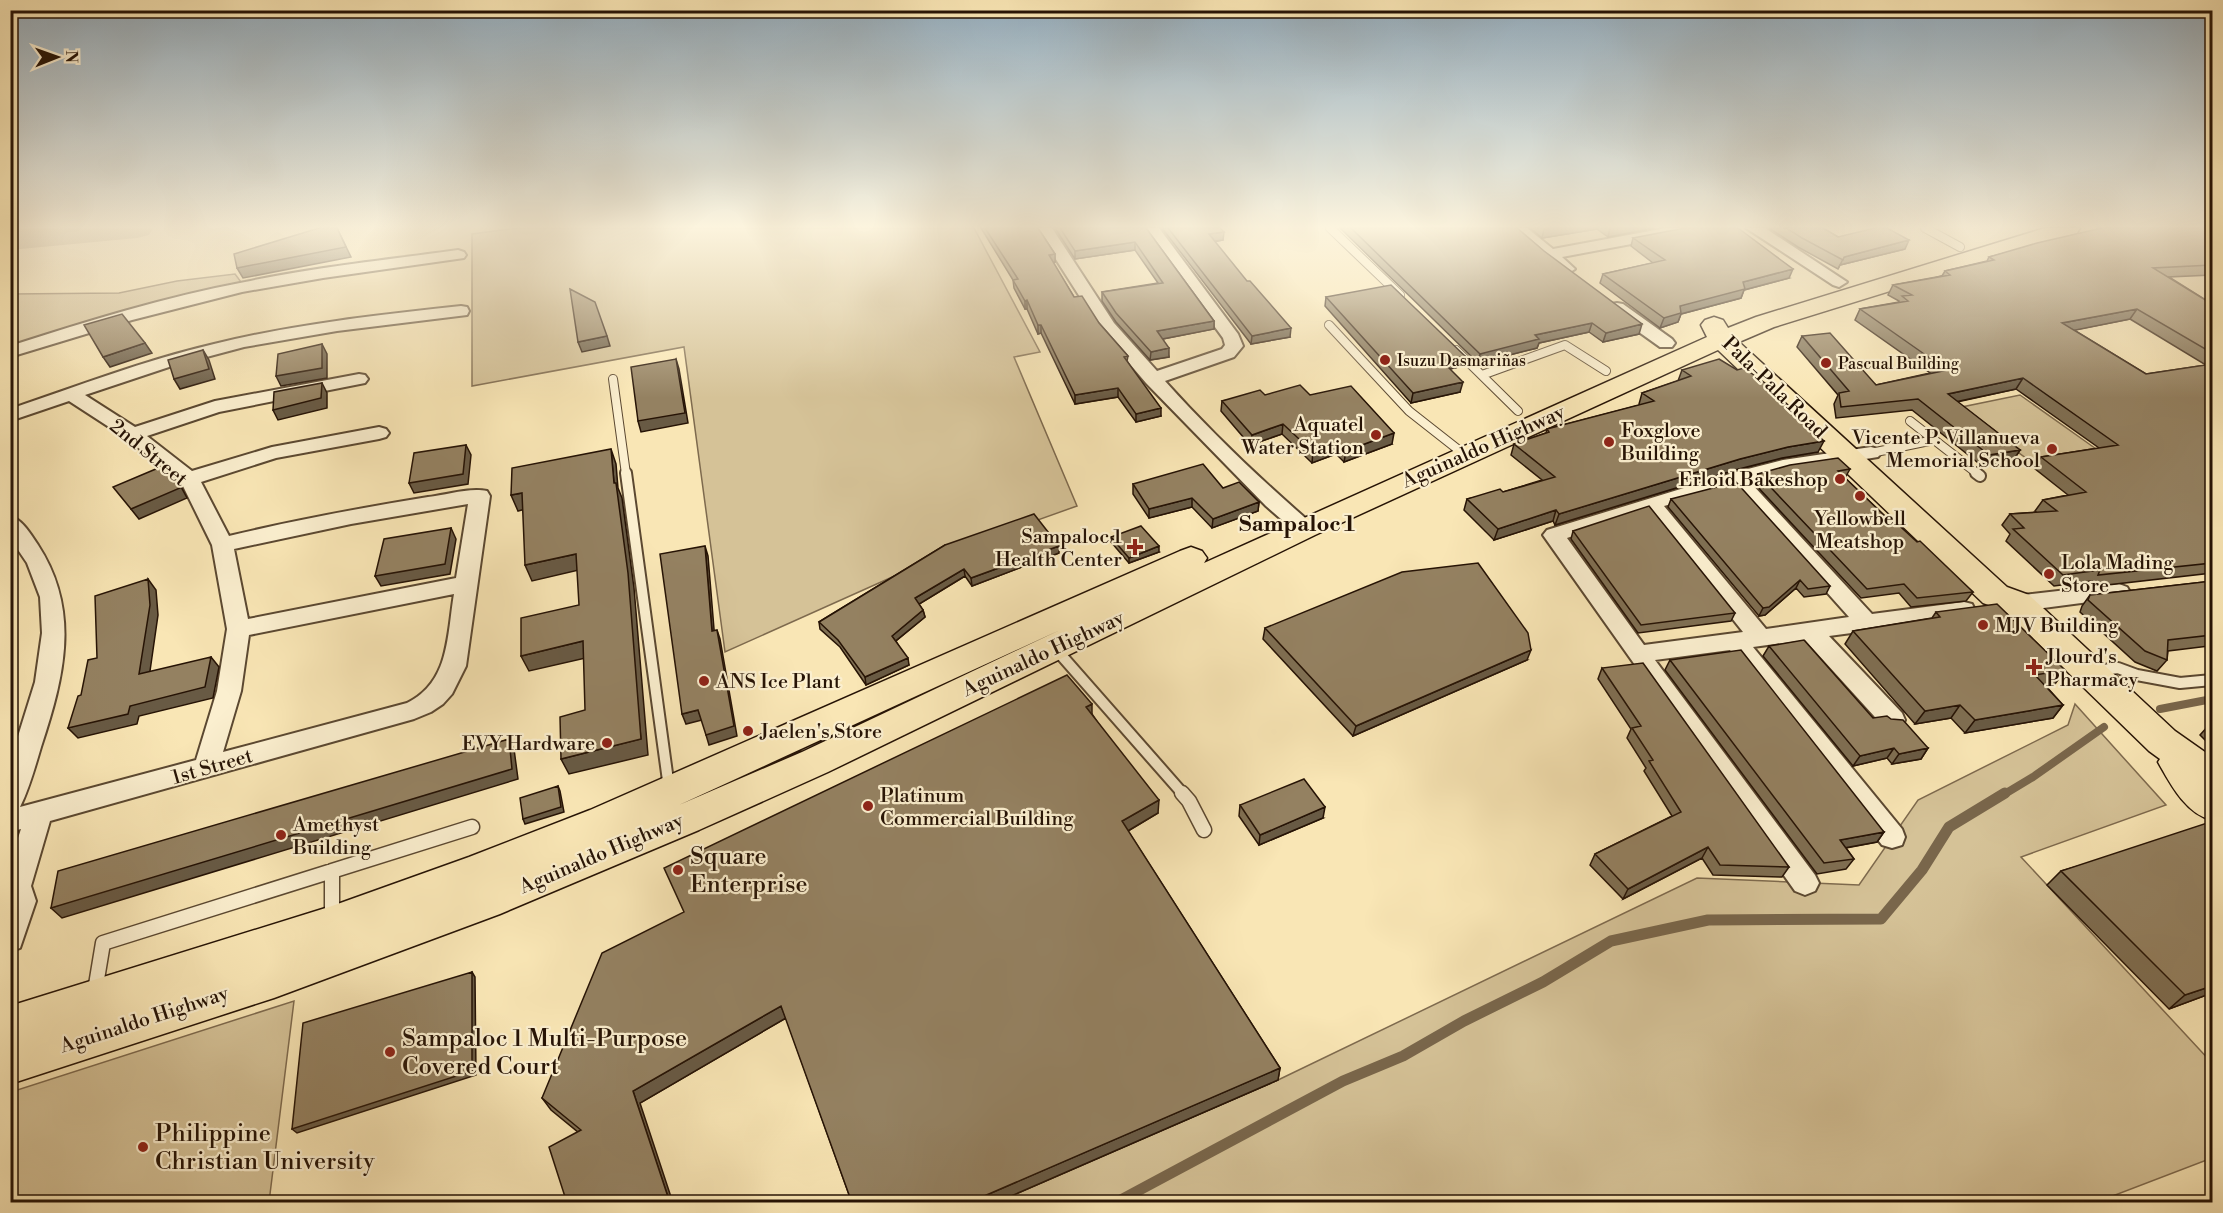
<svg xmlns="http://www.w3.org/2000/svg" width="2223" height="1213" font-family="'Libre Bodoni',serif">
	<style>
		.green { fill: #d5c297; stroke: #7e6a4e; stroke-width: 1.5 }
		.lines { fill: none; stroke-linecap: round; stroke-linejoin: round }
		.stream-far1 { stroke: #79664b; stroke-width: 8 }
		.stream { stroke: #79664b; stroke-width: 11 }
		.river { fill: #b19e79; fill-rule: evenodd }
		.lane-far2-casing { stroke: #5b4831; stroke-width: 10 }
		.lane-far1-casing { stroke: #5b4831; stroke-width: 14 }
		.lane-casing { stroke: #5b4831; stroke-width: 17 }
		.street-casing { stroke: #5b4831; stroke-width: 4 }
		.primary-casing { stroke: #261305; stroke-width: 3 }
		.lane-far2 { stroke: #fbefcf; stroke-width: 8 }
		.lane-far1 { stroke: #fbefcf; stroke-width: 10 }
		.lane { stroke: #fbefcf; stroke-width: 14 }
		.street { fill: #fbefcf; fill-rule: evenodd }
		.primary { fill: #f9e6b5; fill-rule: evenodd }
		.wall { fill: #7f6f53; stroke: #261305; stroke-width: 1.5; fill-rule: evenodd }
		.shaded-wall { fill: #685a44; stroke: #261305; stroke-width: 1.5 }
		.building { fill: #948161; stroke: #261305; stroke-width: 1.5 }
		.poi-dot { fill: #8f2418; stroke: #fbefcf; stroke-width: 2 }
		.labels { text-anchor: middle; stroke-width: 4.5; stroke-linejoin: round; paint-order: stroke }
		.far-poi-label { font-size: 16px; fill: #261305; stroke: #fbefcf; text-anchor: start }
		.street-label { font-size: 20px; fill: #261305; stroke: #fbefcf }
		.poi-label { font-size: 20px; fill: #261305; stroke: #fbefcf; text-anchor: start }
		.quarter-label { font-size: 22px; font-weight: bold; fill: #261305; stroke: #fbefcf }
		.near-poi-label { font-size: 24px; fill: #261305; stroke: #fbefcf; text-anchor: start }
	</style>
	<rect width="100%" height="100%" fill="#f9e6b5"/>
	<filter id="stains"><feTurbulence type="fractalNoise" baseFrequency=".00333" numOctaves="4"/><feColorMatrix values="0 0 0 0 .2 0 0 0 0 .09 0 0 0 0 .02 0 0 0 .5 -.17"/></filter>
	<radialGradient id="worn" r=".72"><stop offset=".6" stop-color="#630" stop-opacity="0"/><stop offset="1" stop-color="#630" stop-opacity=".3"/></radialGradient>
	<path class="green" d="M517,228H974L1040,352L1014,357L1077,506L948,552L725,652L684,347L472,386V234Z
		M235,274L241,282L86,322L11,348L10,294L119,293L177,281Z
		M2020,395L2099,451L2034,464L1957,408Z
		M2075,704L2166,805L2021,857L2212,1063V1158L2097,1202H995L1278,1080L1697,878L1859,885L1918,800L2068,725Z
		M294,1001L269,1202H11V1092Z"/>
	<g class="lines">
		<path class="stream-far1" d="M2160,709L2212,699
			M2003,795L2033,777L2104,727"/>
		<path class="stream" d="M1117,1202L1343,1081L1403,1056L1464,1021L1543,982L1611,941L1708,920L1881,919L1922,870L1949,827L2005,793"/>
		<path class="river" d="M32,228H153L149,235L137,238L10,250V230Z"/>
		<g class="lane-far2-casing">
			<path id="lane-far2" d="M1330,228L1400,295
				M1925,228L1960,247
				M1329,325L1409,411L1465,455
				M1456,350L1518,411
				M1482,375L1565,345L1606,371
				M613,379L626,474
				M1910,421L1978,474
				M1871,453L1934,440"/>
		</g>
		<g class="lane-far1-casing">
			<path id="lane-far1" d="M626,473L669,788
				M1976,473L1980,476
				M1054,647L1184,795
				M2096,671L2118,668L2137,675L2180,683L2212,680"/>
		</g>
		<g class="lane-casing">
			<path id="lane" d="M1182,793L1189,801L1204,830
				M332,871V919
				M95,991L103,943L472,827"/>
		</g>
		<g class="street-casing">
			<path id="street" d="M1036,228H1052L1114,323L1157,371L1222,349L1225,345L1223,338L1143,228H1159L1238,334L1243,346L1234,357L1165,381C1210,431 1260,479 1311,523L1315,528L1311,533L1304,535L1297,533L1266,506L1146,383L1101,330Z
				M1510,228H1527L1553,249L1666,228H1698L1690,233L1562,257L1575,269L1567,274C1554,271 1519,240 1510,228Z
				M1746,228H1765L1847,282L1839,287L1833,285Z
				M458,250L464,252L466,255L464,258L323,278L242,292L132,320L10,357V346C88,321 165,297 245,282C315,267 387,260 458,250Z
				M1617,303L1623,304L1672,339L1675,343L1672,347H1660L1611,312L1609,308L1611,304Z
				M461,306L467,307L469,311L467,315L337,331L244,347L169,367L85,395L135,427L215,401L359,374L365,375L368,379L365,383L219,412L147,436L192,471L272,447L379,427L386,429L389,433L386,437L379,439L276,458L201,482L229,536C295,520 361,508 428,497C446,495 470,487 487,491L490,496L466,666L452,694L443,704L431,712L414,719L50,821L31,886L36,901L20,948L10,952V862L21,829L10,832V762L35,682L42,633L40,597L27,563L10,538V516C23,520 31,535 38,545C81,611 64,677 41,747C35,767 29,789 20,807L196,760L217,691L227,629L212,545L181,482L126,438L69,401L10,421V409C78,386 145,360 214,344C295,324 378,315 461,306ZM468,504L456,578L248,619L234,549L351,524ZM454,594C447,635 450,682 407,703L223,752L241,691L249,635Z
				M1871,447L1878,449L1881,453L1878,457L1785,472L1750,482L1872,614L1964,602L1972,604L1975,610L1972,616L1964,618L1829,636L1902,713L1905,720L1902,727L1893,729L1884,727L1805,640L1753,647L1902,829L1905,837L1902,845L1892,848L1882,845L1730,650L1655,660L1815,875L1819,883L1815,891L1805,895L1795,891L1543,535L1547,530L1736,472L1783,460ZM1733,487L1849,617L1766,629L1664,506ZM1647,511L1743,632L1644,645L1567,538Z
				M2119,584L2127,587L2130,592L2127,597L2005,613L1997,611L1994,605L1997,599L2005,597Z"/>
		</g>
		<g class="primary-casing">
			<path id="primary" d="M2045,228H2080L2077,233L1774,327L1739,342L2007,587L2029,595L2175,731L2212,757V820C2186,814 2171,785 2158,762L2160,759L2149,751L2005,611L1983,603L1718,350L1315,535L828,772L699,830L500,914L274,998L10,1084V1006L332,906L469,857L590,810L1180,551L1191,547L1202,551L1207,558L1204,563L1707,337L1701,325L1705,320L1714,317L1723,320L1728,328L1756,317ZM1060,630L802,752L679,805Z"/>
		</g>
		<use href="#lane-far2" class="lane-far2"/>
		<use href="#lane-far1" class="lane-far1"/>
		<use href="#lane" class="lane"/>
		<use href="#street" class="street"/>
		<use href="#primary" class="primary"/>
	</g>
	<path class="wall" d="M981,228H1038L1055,254V262L1053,263L1074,297L1099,323L1128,356L1127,361L1161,416L1136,422L1118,397L1075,404L1041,333L1038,334L1027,309H1025L1014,288L1013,280Z
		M1055,228H1146L1214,321V329L1163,339L1169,357L1150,360L1116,322L1102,301V292L1158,283L1135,250L1075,259Z
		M1162,228H1220L1223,240L1214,242L1290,337L1251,344Z
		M1340,228H1517L1639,334L1603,342L1589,332L1539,343L1537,348L1478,363Z
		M1530,228H1654L1608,237L1597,229L1542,238Z
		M1769,228H1823L1838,237L1905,249L1840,265L1838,269L1798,247Z
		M2097,228H2212V275L2169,277L2212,304V573L2089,587L2092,581L2054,586L2006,541L2010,534L2002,525L2010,514L2036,512L2035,511L2043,500L2068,495L2034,468L2041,457L2099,448L2016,389L1957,402L2020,450L2013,461L1982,466L1912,410L1836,418L1834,404L1838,395L1797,347L1802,336L1876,385L1930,373L1855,320L1860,309L1899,302V301L1888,295L1893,285L1942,276L1945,271L1987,261L1989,257L2096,230ZM2130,319L2206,365L2146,374L2074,330Z
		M1633,238L1789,278L1744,290L1741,298L1681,314L1678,322L1660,328L1600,283L1603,274L1653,263L1631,246Z
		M1326,297L1465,356L1463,366L1450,369L1460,392L1411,403L1325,306Z
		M1682,370L1788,405L1787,407L1818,452L1782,458L1735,470L1555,525L1553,521L1494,540L1464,510L1467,499L1503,492L1542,480L1511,455L1514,444L1546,433L1547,429L1640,405L1639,404L1642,393L1678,381Z
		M1265,395H1310L1392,444L1344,462L1336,454L1312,463L1282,434L1250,445L1221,411L1222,401Z
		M1850,469L1845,478L1887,518L1973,592L1966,601L1911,607L1899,593L1861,598L1754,483L1758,474Z
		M1133,484L1223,488L1259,502L1258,511L1212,528L1192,507L1149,518L1133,494Z
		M1671,499L1830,586L1826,594L1804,597L1796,588L1765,615L1759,616L1668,507Z
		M1573,531L1735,613L1731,621L1638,633L1571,539Z
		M1111,537L1159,552L1129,563L1111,542Z
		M945,545L1059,553L972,586L965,576L919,604L923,610L925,617L896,641L909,665L866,685L840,647L820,629L819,622Z
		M2212,581V647L2209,646L2168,651L2167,660L2157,671L2135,662L2080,612L2082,606L2090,595Z
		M1936,612L2065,670L2055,684L2045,685L2063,705L2053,718L1965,733L1951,718L1915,724L1845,644L1853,631L1932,618Z
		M1265,628L1527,660L1353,736L1263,639Z
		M1769,646L1873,718L1928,748L1921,759L1892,764L1887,758L1853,766L1763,656Z
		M1670,660L1884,832L1877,842L1846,848L1854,859L1846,869L1817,874L1665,670Z
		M1602,668L1789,867L1782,877L1713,875L1702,858L1623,899L1590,865L1595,854L1672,816L1644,771L1646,768L1627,738L1631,729L1598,679Z
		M1092,714L1158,813L1128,831L1280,1068L1278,1080L995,1203H852L786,1018L640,1103L578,1132L551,1110L542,1098Z
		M2209,725H2212V747L2200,735Z
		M1240,805L1323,818L1259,845L1239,816Z
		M2212,828V993L2169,1009L2047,885L2061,871Z"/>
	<path class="shaded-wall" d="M337,228L351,257L243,278L237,268Z
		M1552,228H1598L1597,229L1542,238L1544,229Z
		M1610,228H1654L1608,237Z
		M1224,232L1223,240L1208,242L1209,234Z
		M1909,240L1905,249L1840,265L1838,269L1844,257Z
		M1135,242V250L1075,259V251Z
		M1055,254V262L1049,263V255Z
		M1793,269L1789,278L1744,290L1741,298L1681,314L1678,322L1660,328L1664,318L1680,306L1743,282Z
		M1027,300V309H1025V301Z
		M2137,309L2130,319L2056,334L2062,323Z
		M1214,321V329L1157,340V331Z
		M1592,323L1589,332L1539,343L1537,348L1478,363L1480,354L1535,335Z
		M1642,324L1639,334L1603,342L1606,333Z
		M1038,325H1041V333L1038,334Z
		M1291,328L1290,337L1251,344L1252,336Z
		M607,336L610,346L582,352L578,342Z
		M145,343L152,353L110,367L103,357Z
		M322,344L327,354V378L281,386L276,376Z
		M1169,348V357L1150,360L1151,352Z
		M203,350L209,360L215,379L180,389L174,379Z
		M1465,356L1463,366L1440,371L1442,361Z
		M676,359L679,369L688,423L641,432L638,421Z
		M2023,378L2016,389L1941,405L1948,394Z
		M1463,382L1460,392L1411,403L1413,393Z
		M322,383L327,393V408L278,420L273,410Z
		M1118,388V397L1075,404V395Z
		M1161,408V416L1136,422V414Z
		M1283,424L1282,434L1250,445L1252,435Z
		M1394,433L1392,444L1344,462L1346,451Z
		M1824,441L1818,452L1782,458L1735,470L1555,525L1559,514L1740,459L1788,447Z
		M1338,443L1336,454L1312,463L1313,452Z
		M466,445L471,455L468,484L414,493L409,483Z
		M611,449L616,464L618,488L622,498L634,588L648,755L569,774L561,759L641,739L614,483Z
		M2020,450L2013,461L1982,466L1989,455Z
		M173,475L180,485L187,498L139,519L131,509Z
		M522,493L529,508L518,511L511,495Z
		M1192,498V507L1149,518V509Z
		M1259,502L1258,511L1212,528L1213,519Z
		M1556,510L1553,521L1494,540L1498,529Z
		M451,528L456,539L450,574L381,586L375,576Z
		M705,546L708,556L715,641L712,631Z
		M1059,546V553L972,586L971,578Z
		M1159,546V552L1129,563V558Z
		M576,554L583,569L532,581L525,565Z
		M964,569L965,576L916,606L915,598Z
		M148,579L156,590L158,615L148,685L139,674Z
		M1800,580L1796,588L1765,615L1759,616L1763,608Z
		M923,610L925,617L893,643L892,636Z
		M717,630L720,639L737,736L709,745L706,735Z
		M583,641L590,657L529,671L521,656Z
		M1531,650L1527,660L1353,736L1356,726Z
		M211,657L219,667L213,698L139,716L137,724L78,738L68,728L130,706Z
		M908,658L909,665L866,685L865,677Z
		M1092,704V718L1086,707Z
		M1960,705L1951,718L1915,724L1925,711Z
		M2063,705L2053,718L1965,733L1975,720Z
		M698,710L702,720L686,724L682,714Z
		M509,739L514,749L518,779L62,918L51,908Z
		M1894,748L1887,758L1853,766L1860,756Z
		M1928,748L1921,759L1892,764L1899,754Z
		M558,786L560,791L564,812L525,824L523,819Z
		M1159,800L1158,813L1121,835L1122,821Z
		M1325,807L1323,818L1259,845L1260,835Z
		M1884,832L1877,842L1833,850L1840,840Z
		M1708,847L1702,858L1623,899L1628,889Z
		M472,972L475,977L476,1075L297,1133L292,1129Z
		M2212,986V993L2169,1009L2185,995Z
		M781,1006L786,1018L640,1103L673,1203H670L633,1091Z
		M1280,1068L1278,1080L995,1203H968Z"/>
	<path class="building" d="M319,228H337L346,247L237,268L234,254Z
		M985,228H1038L1055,254L1049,255L1074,297L1082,296L1099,323L1128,356L1124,357L1161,408L1136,414L1118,388L1075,395L1041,325H1038L1027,300L1025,301L1013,280L1018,279Z
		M1060,228H1146L1214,321L1157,331L1169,348L1151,352L1116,313L1102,292L1163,283L1135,242L1075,251Z
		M1168,228H1220L1224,232L1209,234L1247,281H1250L1291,328L1252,336Z
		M1351,228H1517L1544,251L1642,324L1606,333L1592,323L1535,335L1539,339L1480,354Z
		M1685,228H1738L1793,269L1743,282L1745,289L1680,306L1681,313L1664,318L1603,274L1665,260L1633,238Z
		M1786,228H1823L1838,237L1875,228H1887L1909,240L1844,257L1843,260L1802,238Z
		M2102,228H2212V265L2153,268L2212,304V353L2137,309L2062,323L2146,374L2212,364V563L2098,575L2100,570L2063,575L2013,529L2024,528L2010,514L2057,511L2043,500L2086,492L2041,457L2118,445L2023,378L1948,394L2020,450L1989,455L1918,399L1841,407L1839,393L1849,391L1802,336L1830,333L1876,385L1947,370L1860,309L1908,301L1902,296L1912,295L1893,285L1950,275L1945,271L1994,260L1989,257L2037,243Z
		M1391,285L1465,356L1442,361L1463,382L1413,393L1326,297Z
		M570,289L595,302L607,336L578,342Z
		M122,314L145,343L103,357L84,325Z
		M322,344V368L276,376L278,354Z
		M203,350L209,369L174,379L168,360Z
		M676,359L685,413L638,421L631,367Z
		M1719,359L1737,370L1744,368L1765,383L1788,405H1785L1824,441L1788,447L1740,459L1559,514L1556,510L1498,529L1467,499L1500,489L1503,492L1555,477L1514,444L1549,432L1547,429L1654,401L1642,393L1691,376L1682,370Z
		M322,383L321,398L273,410L274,392Z
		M1300,385L1310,395L1351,386L1394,433L1346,451L1338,443L1313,452L1283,424L1252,435L1222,401L1260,390L1265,395Z
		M466,445L463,474L409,483L414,453Z
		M611,449L614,483H616L628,573L641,739L561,759L560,717L585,710L583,641L521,656V618L579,605L576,554L525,565L522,493L511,495L512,468Z
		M1838,458L1850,469L1838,471L1887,518H1891L1917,542L1920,541L1973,592L1917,598L1904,584L1867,589L1758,474L1790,465Z
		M1203,464L1223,488L1239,482L1259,502L1213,519L1192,498L1149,509L1133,484Z
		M163,466L173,475L180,488L131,509L113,487Z
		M1736,482L1830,586L1808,589L1800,580L1769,607L1763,608L1671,499Z
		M1649,506L1735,613L1641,625L1573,531Z
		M1034,514L1059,546L971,578L964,569L915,598L923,610L892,636L908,658L865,677L838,640L819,622L945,545Z
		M1141,526L1159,546L1129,558L1111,537Z
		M451,528L445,564L375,576L384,539Z
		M705,546L712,631L717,630L734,726L706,735L698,710L682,714L660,554Z
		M1478,563L1528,633L1531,650L1356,726L1265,628L1402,572Z
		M148,579L150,605L139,674L211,657L205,687L130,706L128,714L68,728L78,696L81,695L88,660L97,658L95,596Z
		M2212,581V635L2168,640L2167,660L2145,651L2088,600L2090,595Z
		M1997,604L2065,670L2035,675L2063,705L1975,720L1960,705L1925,711L1853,631L1940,617L1936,612Z
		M1804,640L1873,718L1887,716L1891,719L1903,720L1928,748L1899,754L1894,748L1860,756L1769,646Z
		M1741,650L1884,832L1840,840L1854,859L1824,863L1670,660Z
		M1643,663L1789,867L1720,865L1708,847L1628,889L1595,854L1681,812L1649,761L1653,760L1632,728L1641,726L1602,668Z
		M1067,675L1092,704L1086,707L1159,800L1122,821L1280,1068L968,1203H852L781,1006L633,1091L670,1203H567L549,1147L581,1130L542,1098L602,953L684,912L664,868Z
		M509,739L512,769L51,908L58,871Z
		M1304,779L1325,807L1260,835L1240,805Z
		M558,786L561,807L523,819L520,798Z
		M2207,823L2212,828V986L2185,995L2061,871Z
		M472,972V1071L292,1129L303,1023Z"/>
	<linearGradient id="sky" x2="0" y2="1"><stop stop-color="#92abbc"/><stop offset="0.57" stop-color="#fcf4de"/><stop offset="1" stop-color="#fcf4de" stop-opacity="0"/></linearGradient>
	<rect width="2223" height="398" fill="url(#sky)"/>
	<g class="poi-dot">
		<circle cx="1385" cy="360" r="6"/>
		<circle cx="1826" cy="363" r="6"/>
		<circle cx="1376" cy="435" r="6"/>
		<circle cx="1609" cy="442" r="6"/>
		<circle cx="2052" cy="449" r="6"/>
		<circle cx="1840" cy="479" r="6"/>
		<circle cx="1860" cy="496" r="6"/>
		<path d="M1132 538h6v6h6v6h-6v6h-6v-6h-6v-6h6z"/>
		<circle cx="2049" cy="574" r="6"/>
		<circle cx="1983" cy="625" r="6"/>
		<path d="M2031 658h6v6h6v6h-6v6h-6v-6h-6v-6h6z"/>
		<circle cx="704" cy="681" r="6"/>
		<circle cx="748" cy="731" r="6"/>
		<circle cx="607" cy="743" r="6"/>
		<circle cx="868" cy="806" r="6"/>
		<circle cx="281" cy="835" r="6"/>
		<circle cx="678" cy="870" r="6"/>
		<circle cx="390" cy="1052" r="6"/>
		<circle cx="143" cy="1147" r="6"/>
	</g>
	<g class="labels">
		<g class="far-poi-label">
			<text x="1397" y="366">Isuzu Dasmariñas</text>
			<text x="1838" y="369">Pascual Building</text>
		</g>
		<g class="street-label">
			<text transform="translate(1775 387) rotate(44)" y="7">Pala-Pala Road</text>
			<text transform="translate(1483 446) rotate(-24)" y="7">Aguinaldo Highway</text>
			<text transform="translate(149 452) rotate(39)" y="7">2nd Street</text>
			<text transform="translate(1043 653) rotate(-25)" y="7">Aguinaldo Highway</text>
			<text transform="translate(212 766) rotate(-16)" y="7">1st Street</text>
			<text transform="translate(601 853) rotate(-23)" y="7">Aguinaldo Highway</text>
			<text transform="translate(144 1019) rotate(-18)" y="7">Aguinaldo Highway</text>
		</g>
		<g class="poi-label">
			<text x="1364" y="431" text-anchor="end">Aquatel<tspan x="1364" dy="23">Water Station</tspan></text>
			<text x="1621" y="437">Foxglove<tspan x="1621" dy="23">Building</tspan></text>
			<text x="2040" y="444" text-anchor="end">Vicente P. Villanueva<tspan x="2040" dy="23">Memorial School</tspan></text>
			<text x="1828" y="486" text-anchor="end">Erloid Bakeshop</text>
			<text x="1860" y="525" text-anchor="middle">Yellowbell<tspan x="1860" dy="23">Meatshop</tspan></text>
			<text x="1122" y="543" text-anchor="end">Sampaloc 1<tspan x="1122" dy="23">Health Center</tspan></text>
			<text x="2061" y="569">Lola Mading<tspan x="2061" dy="23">Store</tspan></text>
			<text x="1995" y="632">MJV Building</text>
			<text x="2046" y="663">Jlourd's<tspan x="2046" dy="23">Pharmacy</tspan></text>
			<text x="716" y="688">ANS Ice Plant</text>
			<text x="760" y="738">Jaelen's Store</text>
			<text x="595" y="750" text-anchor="end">EVY Hardware</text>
			<text x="880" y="802">Platinum<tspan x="880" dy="23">Commercial Building</tspan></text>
			<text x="293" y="831">Amethyst<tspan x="293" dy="23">Building</tspan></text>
		</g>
		<g class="quarter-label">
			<text x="1297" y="531">Sampaloc 1</text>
		</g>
		<g class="near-poi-label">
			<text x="690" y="864">Square<tspan x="690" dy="28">Enterprise</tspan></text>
			<text x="402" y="1046">Sampaloc 1 Multi-Purpose<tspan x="402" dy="28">Covered Court</tspan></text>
			<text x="155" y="1141">Philippine<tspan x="155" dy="28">Christian University</tspan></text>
		</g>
	</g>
	<rect width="2223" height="1213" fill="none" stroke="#f9e6b5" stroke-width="36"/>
	<rect x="12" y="12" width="2199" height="1189" fill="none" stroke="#261305" stroke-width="3"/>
	<rect x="18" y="18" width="2187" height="1177" fill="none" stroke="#261305" stroke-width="1.5"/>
	<g transform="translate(57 57) rotate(89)" stroke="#fbefcf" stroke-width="4.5" paint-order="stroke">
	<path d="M0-4.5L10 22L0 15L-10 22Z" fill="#261305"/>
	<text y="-9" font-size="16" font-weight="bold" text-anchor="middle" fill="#261305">N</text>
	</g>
	<rect width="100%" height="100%" filter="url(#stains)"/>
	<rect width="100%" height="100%" fill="url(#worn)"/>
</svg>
